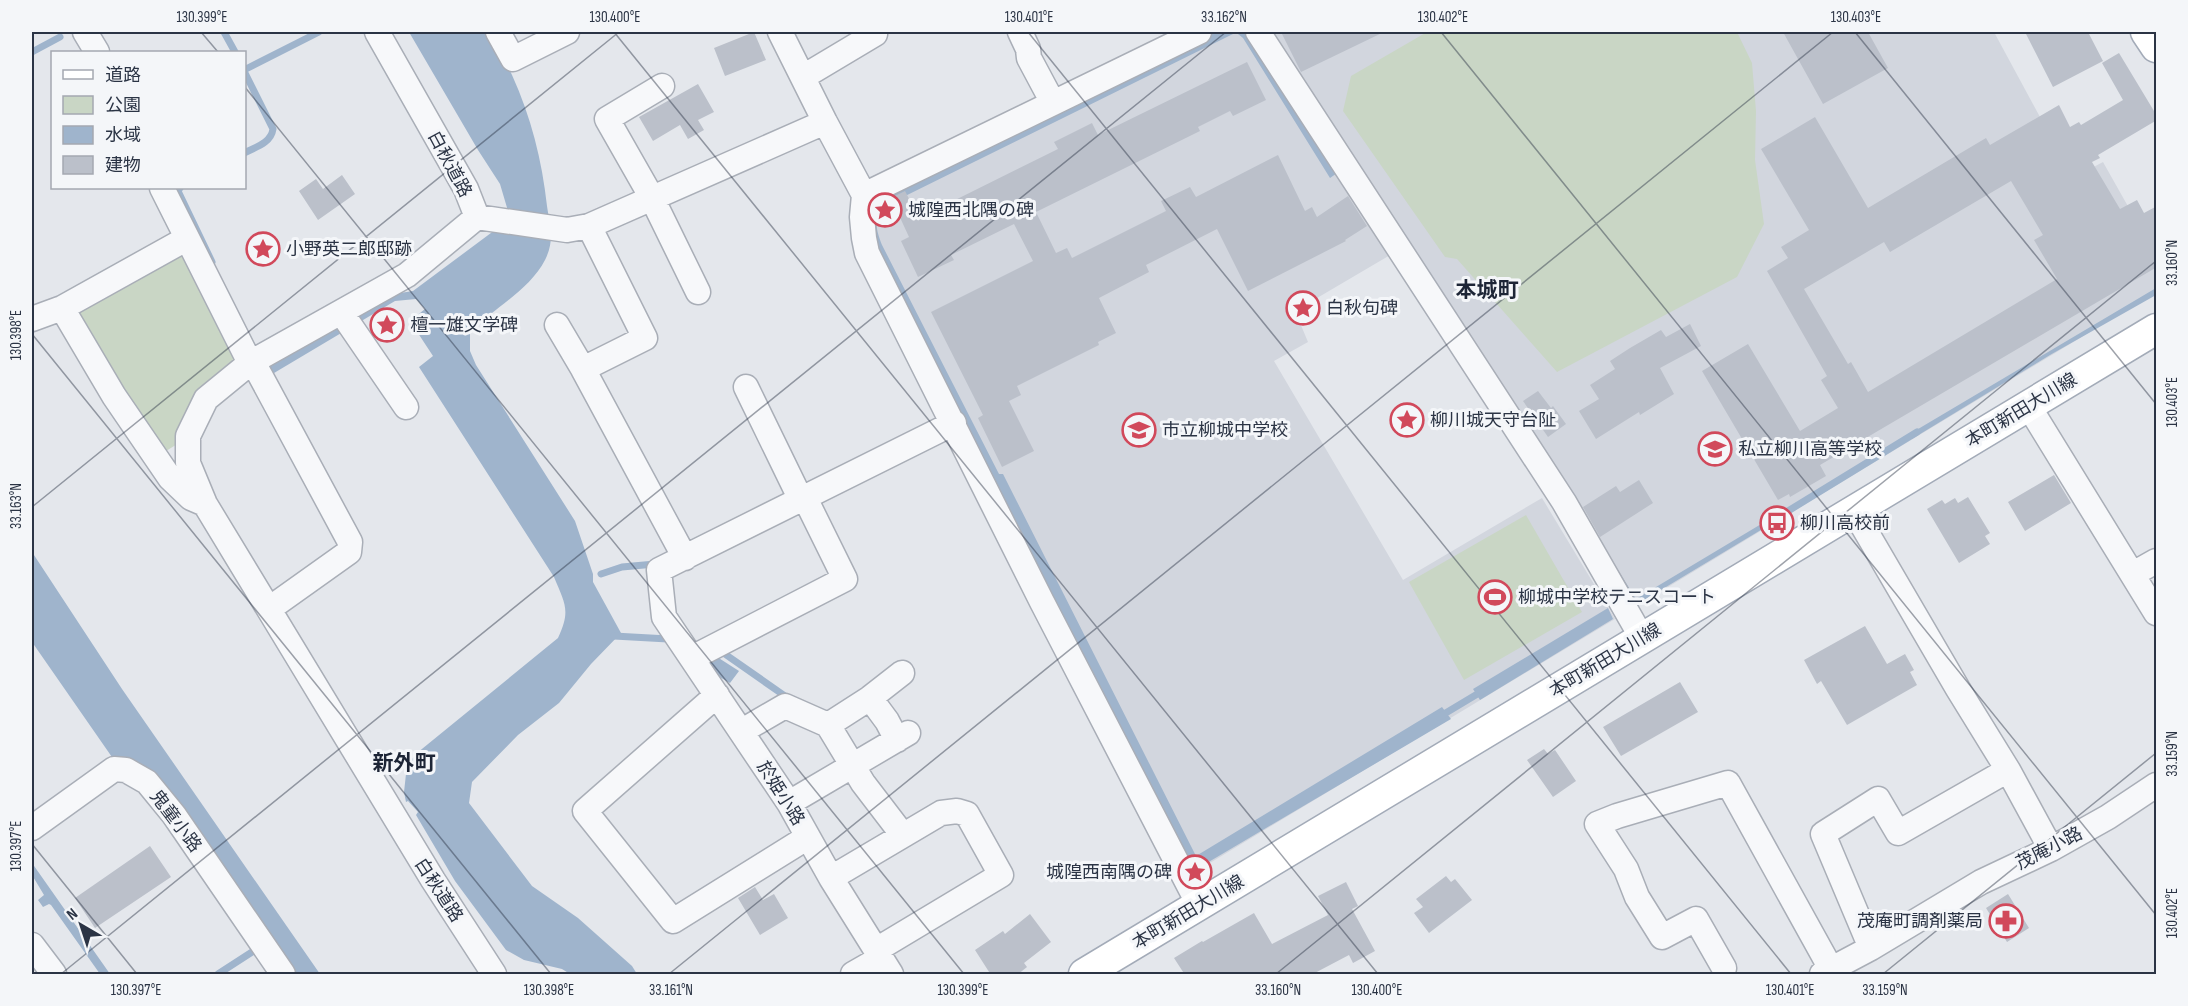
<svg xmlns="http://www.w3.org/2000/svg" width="2188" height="1006" font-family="'Sofia Sans Condensed','Noto Sans JP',sans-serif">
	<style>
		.built { fill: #d2d6de }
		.green { fill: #c9d6c5 }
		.water { fill: #9fb4cc }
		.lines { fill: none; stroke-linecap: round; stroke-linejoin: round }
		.stream { stroke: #9fb4cc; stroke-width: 7 }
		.building { fill: #bbc0ca; fill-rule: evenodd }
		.minor-casing { stroke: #a9aeb7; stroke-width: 27 }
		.major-casing { stroke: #a3abb8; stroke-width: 33 }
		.minor { stroke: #f7f8fa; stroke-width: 24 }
		.major { stroke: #fff; stroke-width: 30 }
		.ticks { fill: none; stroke: #2b3445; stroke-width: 1.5; stroke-opacity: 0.45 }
		.labels { text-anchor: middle; stroke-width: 6; stroke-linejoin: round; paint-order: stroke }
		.street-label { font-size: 18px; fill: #2b3445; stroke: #f4f6f9 }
		.poi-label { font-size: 18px; fill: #2b3445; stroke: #f4f6f9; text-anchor: start }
		.quarter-label { font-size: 21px; font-weight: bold; fill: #1d2536; stroke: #f4f6f9 }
		.neatline { fill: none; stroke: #2b3445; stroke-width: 2 }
		.ticks-label { font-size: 15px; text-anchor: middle; fill: #2b3445 }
	</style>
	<rect width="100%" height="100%" fill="#e4e7ec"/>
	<path class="built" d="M1216,32H1253L1397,251L1295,311L1308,342L1274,361L1403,580L1542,498L1615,619L1190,875L871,248V204Z
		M1268,32H1994L2073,178L2103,162L2156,256V292L1635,607Z"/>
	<path class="green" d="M1427,32H1737L1752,63L1756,111L1755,160L1764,224L1737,277L1557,372L1457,259L1445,257L1343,111L1351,76Z
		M181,255L240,359L179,443L166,451L125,394L78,311Z
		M1526,515L1582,612L1464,680L1409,582Z"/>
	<path class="water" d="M409,32H486C495,46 505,60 512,75C531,117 542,160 547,206C550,227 555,240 545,260C529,291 493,308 470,333V351L476,365L575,521L593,574V582L621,633L591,664L559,703L518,735L472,782L469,803L532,886L578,918L632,966L637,974H570L562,969L524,960L506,950L455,881L416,815L418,812L408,801L406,802L404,792L407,765L417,753L558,638C571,610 565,604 554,577L419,367L433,356L410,321L425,309L416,299L395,301L269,376L263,371L343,322L394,294L413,291L499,227L520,229L522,211H508L500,184L478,150Z
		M1215,32H1250L1340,171L1330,178L1243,38L1238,34H1233L893,202C875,217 873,222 882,245L999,474H1003L1196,856L1442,707L1451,719L1190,873L872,244L875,201Z
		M2156,288V295L2050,355L1912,439L1908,435Z
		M1568,490L1636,599L1793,505L1796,509L1636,605Z
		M32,552L122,689L320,974H289L114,760L32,642Z
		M1608,608L1613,619L1480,700L1473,689Z
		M714,655L739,671L730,683L706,669Z
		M32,863L103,964L110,974H100L51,905L49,904L43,907L38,900L44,895L32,875Z"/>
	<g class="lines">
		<path class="stream" d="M224,32L235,52
			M32,52L60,37
			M244,70L319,32
			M244,71L273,129C271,143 256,147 244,153
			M180,188L177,189L178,191L212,262
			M1788,511L1917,432
			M601,574L622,567L655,564
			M614,636L668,639
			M722,652L785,696
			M1439,717L1484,690
			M218,974L252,952"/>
	</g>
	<path class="building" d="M754,32L766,60L725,76L714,48Z
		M1281,32H1384L1301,72Z
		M1783,32H1868L1888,68L1823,104Z
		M2025,32H2088L2103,61L2053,87Z
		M2119,53L2157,116V120L2098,155L2100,158L2092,162L2120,209L2137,200L2144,213L2157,206V267L1820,465L1826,476L1790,497L1789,494L1778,500L1702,371L1748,344L1800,431L1838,408L1821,380L1827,376L1767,271L1788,258L1781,247L1809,230L1761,149L1815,117L1868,208L1986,138L1990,145L2059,105L2070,127L2079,122L2081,125L2123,100L2102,63ZM2011,181L2043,235L2034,240L2057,279L1868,392L1851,362L1848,364L1804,289L1884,242L1890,252Z
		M1247,62L1266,100L1233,116L1230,111L1198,127L1200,131L1036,212L1056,253L1067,248L1072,258L1166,211L1161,201L1190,187L1196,197L1278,155L1305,211L1312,207L1317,217L1348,196L1367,226L1345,240L1346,241L1248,291L1217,229L1146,265L1149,272L1099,298L1116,333L1098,342L1099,345L1017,386L1021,395L1009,401L1034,451L1002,467L978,418L983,415L931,312L1033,261L1014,224L951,255L954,260L918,277L901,241L909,237L891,198L905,191L919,218L1058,149L1054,142L1092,123L1098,135Z
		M698,84L714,112L698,120L704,130L688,139L680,125L653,141L639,117Z
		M342,175L355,194L318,220L299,191L316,179L323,189Z
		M1690,324L1701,346L1660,368L1674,394L1640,415L1639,412L1596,439L1579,411L1599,399L1590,385L1615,369L1610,361L1630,348L1661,330L1666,337Z
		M1538,391L1551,408L1553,406L1566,424L1548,437L1523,401Z
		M2054,475L2071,503L2025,531L2008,502Z
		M1639,480L1653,503L1600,537L1583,507L1616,486L1620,492Z
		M1968,497L1990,533L1985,536L1990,544L1959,563L1927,509L1942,500L1945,504L1955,498L1958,503Z
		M1865,626L1887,664L1905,654L1914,670L1910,672L1917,685L1847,725L1821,681L1817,684L1804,660Z
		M1680,682L1698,712L1621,756L1603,727Z
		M1544,749L1548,754L1555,750L1576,781L1553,797L1527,760Z
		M150,846L171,877L95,928L75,898Z
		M1446,876L1451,882L1455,879L1472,900L1429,933L1414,913L1423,907L1416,899Z
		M1346,882L1358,906L1352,909L1375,951L1353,963L1349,955L1311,975H1185L1174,958L1202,941L1203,942L1254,913L1272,944L1328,915L1318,896Z
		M755,887L763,900L774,894L788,918L760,935L738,898Z
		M2008,894L2029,928L2007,942L1986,908Z
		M1030,914L1051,942L1024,963L1027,967L1017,975H991L975,950L1003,931L1005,934Z"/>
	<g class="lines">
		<g class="minor-casing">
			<path id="minor" d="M85,32L97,52
				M377,32L466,189L477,217L407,275L250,363L206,399L188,436V463L205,504L433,880L494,974
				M498,32L513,59L567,32
				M780,32L825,122L864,195L862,217L864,238L867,253L1042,602L1199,905
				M1020,32L1028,49L1029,58L1053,103
				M1258,32L1564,502L1642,638
				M803,77L875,34
				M662,86L607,119L652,198L698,292
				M162,188L250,363
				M864,195L1199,32
				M477,217L567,230L589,226L825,122
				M589,226L645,338L583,369L685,558
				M62,308L186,239
				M341,312L406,407
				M32,319L62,308L114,396L170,478L191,498L205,504
				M557,325L583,369
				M253,362L350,542L349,552L269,609
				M746,387L801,500
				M2028,405L2156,613
				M1854,511L1958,689L2008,770L2051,849
				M2133,574L2156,561
				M692,658L845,579L805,498
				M717,695L585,811L673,921L808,837
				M870,698L887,721L897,740
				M828,725L870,698L902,673
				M742,731L785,706L828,725L863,783L902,834
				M789,803L908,733
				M32,828L114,769L126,770L147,782L174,815L283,974
				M831,878L941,813L957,811L967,814L1001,875L876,950
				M32,945L54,974
				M1871,948L1823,834L1878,799L1898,833L2008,770
				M1724,968L1696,919L1662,937L1637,897L1626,869L1597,824L1617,816L1728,783L1831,969
				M853,974L881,958
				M891,974L831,878L789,803L664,617L659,570L954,423
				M1822,974L1871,948L1981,882L2051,849L2108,817L2156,785"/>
		</g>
		<g class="major-casing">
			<path id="major" d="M2146,32L2156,47
				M1084,974L2156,329"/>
		</g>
		<use href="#minor" class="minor"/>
		<use href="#major" class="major"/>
	</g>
	<path class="ticks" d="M201,32L218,52M614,32L1378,974M1028,32L1791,974M1441,32L2156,915M1855,32L2156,404M244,86L964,974M32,334L551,974M32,507L619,32M32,844L137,974M61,974L1226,32M669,974L1833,32M1276,974L2156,261M1883,974L2156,753"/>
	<defs>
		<g id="sight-ring" transform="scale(1.725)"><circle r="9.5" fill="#f4f6f9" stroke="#d1495b" stroke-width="1.5"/><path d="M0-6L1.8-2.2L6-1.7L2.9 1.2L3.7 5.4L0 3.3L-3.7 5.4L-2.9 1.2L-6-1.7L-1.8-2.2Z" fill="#d1495b"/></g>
		<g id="school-ring" transform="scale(1.725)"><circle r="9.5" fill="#f4f6f9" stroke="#d1495b" stroke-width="1.5"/><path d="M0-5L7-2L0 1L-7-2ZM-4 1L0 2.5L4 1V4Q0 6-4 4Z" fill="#d1495b"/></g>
		<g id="bus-ring" transform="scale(1.725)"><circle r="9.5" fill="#f4f6f9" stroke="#d1495b" stroke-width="1.5"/><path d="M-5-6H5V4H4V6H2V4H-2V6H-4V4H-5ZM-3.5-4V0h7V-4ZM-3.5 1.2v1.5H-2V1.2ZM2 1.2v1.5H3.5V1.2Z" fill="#d1495b"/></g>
		<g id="stadium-ring" transform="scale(1.725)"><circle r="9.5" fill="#f4f6f9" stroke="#d1495b" stroke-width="1.5"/><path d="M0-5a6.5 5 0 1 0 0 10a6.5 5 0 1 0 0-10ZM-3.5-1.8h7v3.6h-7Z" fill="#d1495b"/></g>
		<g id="pharmacy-ring" transform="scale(1.725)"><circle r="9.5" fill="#f4f6f9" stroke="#d1495b" stroke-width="1.5"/><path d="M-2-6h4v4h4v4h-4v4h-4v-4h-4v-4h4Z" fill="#d1495b"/></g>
	</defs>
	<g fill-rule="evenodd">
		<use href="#sight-ring" x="885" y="210"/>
		<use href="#sight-ring" x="263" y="249"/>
		<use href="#sight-ring" x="1303" y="308"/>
		<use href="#sight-ring" x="387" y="325"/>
		<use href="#sight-ring" x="1407" y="420"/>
		<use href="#school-ring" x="1139" y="430"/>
		<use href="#school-ring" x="1715" y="449"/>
		<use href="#bus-ring" x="1777" y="523"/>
		<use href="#stadium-ring" x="1495" y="597"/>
		<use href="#sight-ring" x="1195" y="872"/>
		<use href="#pharmacy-ring" x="2006" y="921"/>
	</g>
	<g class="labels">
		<g class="street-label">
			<text transform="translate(450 164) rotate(62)" y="6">白秋道路</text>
			<text transform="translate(2021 410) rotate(-31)" y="6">本町新田大川線</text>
			<text transform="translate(1605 660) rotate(-31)" y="6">本町新田大川線</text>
			<text transform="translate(781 793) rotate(58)" y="6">於姫小路</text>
			<text transform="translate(176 821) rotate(53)" y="6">鬼童小路</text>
			<text transform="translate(2049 848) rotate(-27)" y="6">茂庵小路</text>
			<text transform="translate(439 890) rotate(57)" y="6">白秋道路</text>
			<text transform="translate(1188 912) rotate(-31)" y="6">本町新田大川線</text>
		</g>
		<g class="poi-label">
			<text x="908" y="216">城隍西北隅の碑</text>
			<text x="286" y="255">小野英二郎邸跡</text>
			<text x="1326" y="314">白秋句碑</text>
			<text x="410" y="331">檀一雄文学碑</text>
			<text x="1430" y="426">柳川城天守台阯</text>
			<text x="1162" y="436">市立柳城中学校</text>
			<text x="1738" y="455">私立柳川高等学校</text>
			<text x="1800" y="529">柳川高校前</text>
			<text x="1518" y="603">柳城中学校テニスコート</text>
			<text x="1172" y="878" text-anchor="end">城隍西南隅の碑</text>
			<text x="1983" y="927" text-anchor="end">茂庵町調剤薬局</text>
		</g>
		<g class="quarter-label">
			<text x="1487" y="297">本城町</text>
			<text x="404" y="770">新外町</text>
		</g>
	</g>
	<rect width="2188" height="1006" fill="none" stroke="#f4f6f9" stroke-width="66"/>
	<rect x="51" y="51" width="195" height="138" fill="#f4f6f9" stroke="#a4a8b1" stroke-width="1.5"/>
	<rect x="63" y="70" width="30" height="9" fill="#ffffff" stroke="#a4a8b1" stroke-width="1.5"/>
	<text x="105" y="81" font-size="18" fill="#2b3445">道路</text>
	<rect x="63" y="96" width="30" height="18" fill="#c9d6c5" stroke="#a4a8b1" stroke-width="1.5"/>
	<text x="105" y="111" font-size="18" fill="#2b3445">公園</text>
	<rect x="63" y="126" width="30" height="18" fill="#9fb4cc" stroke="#a4a8b1" stroke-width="1.5"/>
	<text x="105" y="141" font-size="18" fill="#2b3445">水域</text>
	<rect x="63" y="156" width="30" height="18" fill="#bbc0ca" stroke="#a4a8b1" stroke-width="1.5"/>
	<text x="105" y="171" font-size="18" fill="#2b3445">建物</text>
	<g transform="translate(81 925) rotate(321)" stroke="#f4f6f9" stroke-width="4.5" paint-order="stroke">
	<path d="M0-4.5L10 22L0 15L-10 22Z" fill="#2b3445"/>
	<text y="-9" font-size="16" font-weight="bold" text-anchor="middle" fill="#2b3445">N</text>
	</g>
	<rect x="33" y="33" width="2122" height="940" class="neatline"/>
	<g class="ticks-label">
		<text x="202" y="22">130.399°E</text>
		<text x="615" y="22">130.400°E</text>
		<text x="1029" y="22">130.401°E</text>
		<text x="1224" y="22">33.162°N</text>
		<text x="1443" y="22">130.402°E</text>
		<text x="1856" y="22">130.403°E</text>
		<text transform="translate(2172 263) rotate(-90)" y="5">33.160°N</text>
		<text transform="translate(16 335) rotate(-90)" y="5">130.398°E</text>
		<text transform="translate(2172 402) rotate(-90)" y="5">130.403°E</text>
		<text transform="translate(16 506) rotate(-90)" y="5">33.163°N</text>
		<text transform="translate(2172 754) rotate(-90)" y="5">33.159°N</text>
		<text transform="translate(16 846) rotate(-90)" y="5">130.397°E</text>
		<text transform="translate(2172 913) rotate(-90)" y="5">130.402°E</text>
		<text x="136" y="995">130.397°E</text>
		<text x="549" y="995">130.398°E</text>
		<text x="671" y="995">33.161°N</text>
		<text x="963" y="995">130.399°E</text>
		<text x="1278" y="995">33.160°N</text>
		<text x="1377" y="995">130.400°E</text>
		<text x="1790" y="995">130.401°E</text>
		<text x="1885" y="995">33.159°N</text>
	</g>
</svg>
